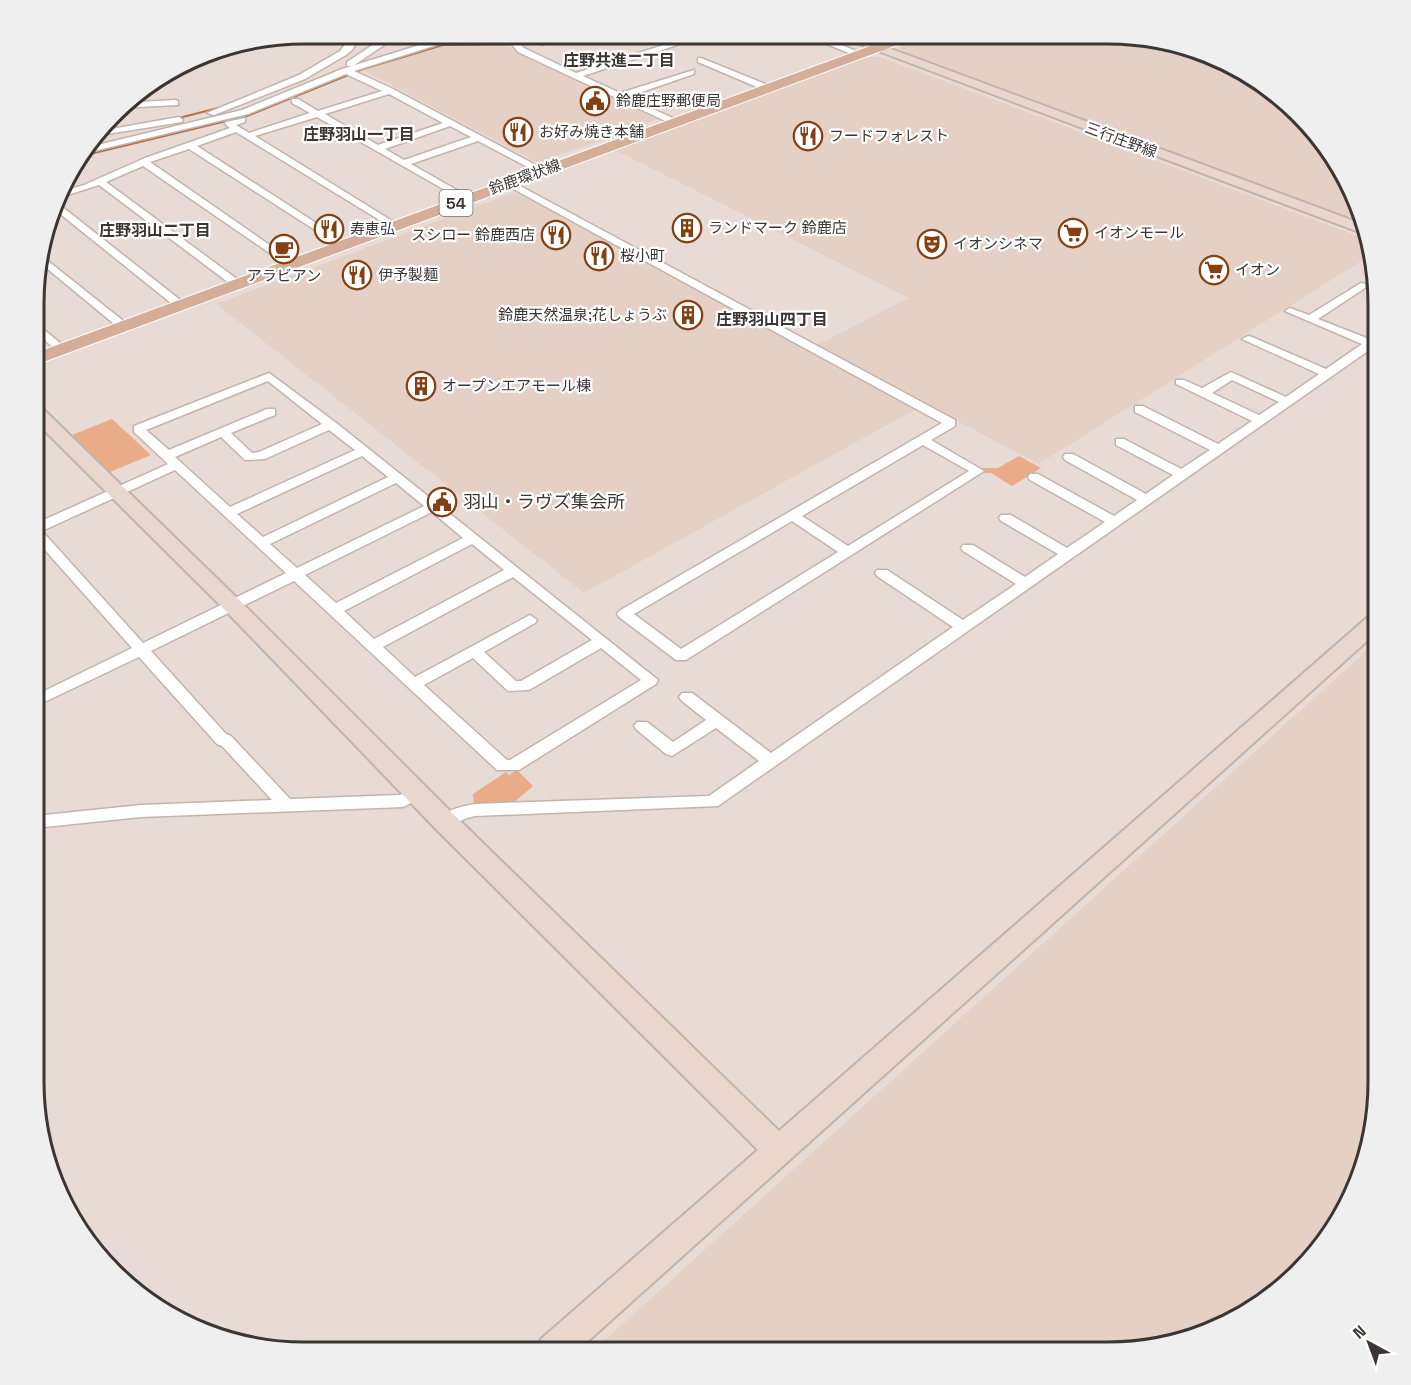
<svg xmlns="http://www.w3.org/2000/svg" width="1411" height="1385" font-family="'Space Grotesk','Noto Sans JP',sans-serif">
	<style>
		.built { fill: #e5d0c6 }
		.green { fill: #eaab88 }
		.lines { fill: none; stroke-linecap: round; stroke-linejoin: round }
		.stream { stroke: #bc6e40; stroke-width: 2 }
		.street-casing { stroke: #c0b4ad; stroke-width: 3 }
		.secondary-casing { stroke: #c0b4ad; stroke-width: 4 }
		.primary-casing { stroke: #fff; stroke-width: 2 }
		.street { fill: #fff; fill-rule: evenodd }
		.secondary { fill: #e9d6cc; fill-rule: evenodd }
		.primary { fill: #d4ae99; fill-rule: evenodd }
		.labels { text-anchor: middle; stroke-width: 4.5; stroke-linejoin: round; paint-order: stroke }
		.far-poi-label { font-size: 15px; fill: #3b3633; stroke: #fff; text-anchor: start }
		.far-street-label { font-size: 15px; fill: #3b3633; stroke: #fff }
		.far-neighbourhood-label { font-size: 16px; font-weight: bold; fill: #3b3633; stroke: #fff }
		.shield { fill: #fff; stroke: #767270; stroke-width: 1.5 }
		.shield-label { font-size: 16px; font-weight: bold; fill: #3b3633 }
		.poi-label { font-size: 18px; fill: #3b3633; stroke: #fff; text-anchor: start }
		.rim { fill: none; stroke: #3b3633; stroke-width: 3 }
	</style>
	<rect width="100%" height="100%" fill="#e8dbd5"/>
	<path class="built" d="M931,35H1143L1243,69L1322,139L1364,216L1365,225L902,52L901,46Z
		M443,46H506L662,118L538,163L363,70Z
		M863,57H880L1368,240L1371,255L1039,464L925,404L584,593L216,304L513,193L546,206L809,349L909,298L613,149Z
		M1377,641V1099L1342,1217L1272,1296L1195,1338L1125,1351H593Z"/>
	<path class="green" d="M112,419L151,455L110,472L72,435Z
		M1019,456L1041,468L1012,486L991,473H982L981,468H998Z
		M517,770L533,786L511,805L474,806L473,794L506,772L509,775Z"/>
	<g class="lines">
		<path class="stream" d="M175,119L222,107
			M86,155L247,116L363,69L443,45L533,44L565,34"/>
		<g class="street-casing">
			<path id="street" d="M354,33H362L352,50L346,55L305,79L214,115L207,113L299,75L340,51Z
				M384,33H392L390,41L353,66H347V62L383,38Z
				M543,34H554L519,43L524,48L576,73L698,34H710L583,76L620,93L694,70V74L627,97L677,120L678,122L674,125L518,52L511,43H443L354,71L393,89L547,171L539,173L478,141L411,164L469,197L471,199L466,202L317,117L255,136L397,224L399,226L394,229L236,132L197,146L347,243L348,245L343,248L189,149L150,162L294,262V266L290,267L143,166L106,182L241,282V286H233L99,185L58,198L60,192L84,185L145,158L230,128L225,124L226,122L245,118V122L236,125L249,133L310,113L292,103V99H298L318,111L382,91L346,74L248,114L81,154L85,148L242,110L342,69L439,39H525ZM389,94L443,123L378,145L325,114ZM450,126L471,137L404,160L385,149Z
				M566,34H577L542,45L538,43Z
				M605,34C613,34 619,38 626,38C634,39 644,34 653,34L626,43Z
				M803,34H815L863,54L856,56Z
				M701,58L770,86L771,88L764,90L698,62V58Z
				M175,100L178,101V105L118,108L122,103Z
				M179,117L183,120L182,122L95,136L100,131Z
				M509,180L955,420V426L931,440L984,471L686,660H676L619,617L617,614L619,611L942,423L506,185V181ZM923,445L969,471L848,546L802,516ZM792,521L838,552L681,649L634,614Z
				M56,202L184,303V307H176L54,209Z
				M38,253L127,324V328H119L38,261Z
				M1361,283L1365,284V288L1318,319L1369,339L1377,336V344L1375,346L718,806L475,816L467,818L445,828L439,826L437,822C444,810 462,806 475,804L709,796L759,761L716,728L672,756L666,754L637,730L634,726L637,722H647L673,742L706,720L682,701L679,697L682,693H692L771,753L953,627L877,576L875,573L877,570H887L963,620L1016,584L963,551L961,548L963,545H973L1025,577L1058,554L1001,521L999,518L1001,515H1011L1067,548L1105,522L1030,480L1028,477L1030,474H1038L1114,516L1137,500L1065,460L1063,457L1065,454H1073L1146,494L1173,475L1116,445V439H1124L1181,469L1210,450L1135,412V406H1143L1218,444L1252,421L1176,384V380H1184L1202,388L1231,372L1286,397L1319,374L1242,339L1248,336L1252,337L1326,369L1362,344L1285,311L1290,308L1309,315ZM1232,380L1279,402L1259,415L1212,393Z
				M38,325L65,347V351H57L38,334Z
				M269,373L335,422L658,680L656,684L519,770H497L294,581L151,651L226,734L231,736L290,799L400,795L417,787L423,789L425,793L423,797L403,807L141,817L35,828V816L141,805L272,800L222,746L217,744L139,657L36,706V695L132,648L37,541V523L168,464L134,432V426ZM268,381L322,424L259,452L252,453L231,433L275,415V409H267L169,450L146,430ZM329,430L355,450L230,507L175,457L221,437L245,460L265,459ZM362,456L388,477L263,537L237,514ZM175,470L286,573L143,643L42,531ZM396,483L424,506L297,568L270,544ZM432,512L463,538L336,603L305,575ZM472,544L504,570L374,639L344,611ZM513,577L592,640L521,681H516L484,652L535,623L537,620L530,615L415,677L383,647ZM601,648L641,680L510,760H507L424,685L473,658L508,691L529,690Z"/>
		</g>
		<g class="secondary-casing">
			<path id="secondary" d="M833,34H851L1365,225L1367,235Z
				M37,408L43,409L240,601L454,815L779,1131L1369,616L1377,614V632L577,1351H537L541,1339L758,1150L436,829L226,611L37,423Z"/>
		</g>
		<g class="primary-casing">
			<path id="primary" d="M900,35H918L916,38L38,364V352Z"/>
		</g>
		<use href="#street" class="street"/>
		<use href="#secondary" class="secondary"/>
		<use href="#primary" class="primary"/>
	</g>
	<defs>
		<g id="civic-ring" transform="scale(1.5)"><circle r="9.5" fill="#fff" stroke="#844013" stroke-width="1.5"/><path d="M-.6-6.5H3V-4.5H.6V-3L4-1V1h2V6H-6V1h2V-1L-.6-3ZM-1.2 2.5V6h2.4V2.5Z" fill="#844013"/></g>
		<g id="restaurant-ring" transform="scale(1.5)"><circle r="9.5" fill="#fff" stroke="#844013" stroke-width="1.5"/><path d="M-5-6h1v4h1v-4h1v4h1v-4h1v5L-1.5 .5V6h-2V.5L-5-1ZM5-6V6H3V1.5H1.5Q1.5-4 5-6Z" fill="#844013"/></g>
		<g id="building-ring" transform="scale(1.5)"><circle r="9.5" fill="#fff" stroke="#844013" stroke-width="1.5"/><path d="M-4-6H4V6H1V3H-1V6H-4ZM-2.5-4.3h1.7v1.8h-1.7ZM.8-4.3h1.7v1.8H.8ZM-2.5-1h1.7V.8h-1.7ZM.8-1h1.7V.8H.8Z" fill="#844013"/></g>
		<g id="supermarket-ring" transform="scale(1.5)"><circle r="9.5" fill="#fff" stroke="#844013" stroke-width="1.5"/><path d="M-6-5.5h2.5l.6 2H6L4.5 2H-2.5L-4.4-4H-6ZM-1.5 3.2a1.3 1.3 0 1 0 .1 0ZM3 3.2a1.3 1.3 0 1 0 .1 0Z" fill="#844013"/></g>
		<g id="theatre-ring" transform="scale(1.5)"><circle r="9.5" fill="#fff" stroke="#844013" stroke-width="1.5"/><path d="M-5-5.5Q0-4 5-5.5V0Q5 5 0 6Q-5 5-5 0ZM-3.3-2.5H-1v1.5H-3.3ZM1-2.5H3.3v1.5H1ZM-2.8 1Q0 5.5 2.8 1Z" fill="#844013"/></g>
		<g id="cafe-ring" transform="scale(1.5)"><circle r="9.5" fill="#fff" stroke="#844013" stroke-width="1.5"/><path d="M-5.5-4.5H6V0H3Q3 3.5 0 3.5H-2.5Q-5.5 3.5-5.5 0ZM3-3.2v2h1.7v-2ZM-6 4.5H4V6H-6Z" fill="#844013"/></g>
	</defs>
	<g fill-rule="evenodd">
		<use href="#civic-ring" x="595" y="101"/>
		<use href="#restaurant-ring" x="518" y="132"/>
		<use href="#restaurant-ring" x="808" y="136"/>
		<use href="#building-ring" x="687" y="228"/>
		<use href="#restaurant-ring" x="329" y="229"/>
		<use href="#supermarket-ring" x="1073" y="233"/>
		<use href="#restaurant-ring" x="556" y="235"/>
		<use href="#theatre-ring" x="932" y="244"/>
		<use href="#cafe-ring" x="284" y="249"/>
		<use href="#restaurant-ring" x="599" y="256"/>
		<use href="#supermarket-ring" x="1214" y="270"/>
		<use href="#restaurant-ring" x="357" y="275"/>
		<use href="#building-ring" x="688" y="315"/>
		<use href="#building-ring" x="421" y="386"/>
		<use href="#civic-ring" x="442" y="502"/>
	</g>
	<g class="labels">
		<g class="far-poi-label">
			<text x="616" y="106">鈴鹿庄野郵便局</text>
			<text x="539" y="137">お好み焼き本舗</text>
			<text x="829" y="141">フードフォレスト</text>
			<text x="708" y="233">ランドマーク 鈴鹿店</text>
			<text x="350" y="234">寿恵弘</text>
			<text x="1094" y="238">イオンモール</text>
			<text x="535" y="240" text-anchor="end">スシロー 鈴鹿西店</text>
			<text x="953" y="249">イオンシネマ</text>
			<text x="620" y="261">桜小町</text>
			<text x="1235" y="275">イオン</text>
			<text x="378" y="280">伊予製麺</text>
			<text x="284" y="281" text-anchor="middle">アラビアン</text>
			<text x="667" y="320" text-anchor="end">鈴鹿天然温泉;花しょうぶ</text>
			<text x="442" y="391">オープンエアモール棟</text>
		</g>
		<g class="far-street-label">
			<text transform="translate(1121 140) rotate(20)" y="5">三行庄野線</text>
			<text transform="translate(525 177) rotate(-20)" y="5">鈴鹿環状線</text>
		</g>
		<g class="far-neighbourhood-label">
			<text x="619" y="66">庄野共進二丁目</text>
			<text x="359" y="140">庄野羽山一丁目</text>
			<text x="155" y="236">庄野羽山二丁目</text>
			<text x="772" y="325">庄野羽山四丁目</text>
		</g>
		<rect class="shield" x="439.5" y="190" width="33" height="26" rx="4.5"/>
		<g class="shield-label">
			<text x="456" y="209">54</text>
		</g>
		<g class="poi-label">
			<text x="463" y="508">羽山・ラヴズ集会所</text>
		</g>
	</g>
	<path d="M0 0H1411V1385H0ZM304 44H1108A260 260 0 0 1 1368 304V1082A260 260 0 0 1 1108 1342H304A260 260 0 0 1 44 1082V304A260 260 0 0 1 304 44Z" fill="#efefef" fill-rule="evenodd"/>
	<path class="rim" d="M304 44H1108A260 260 0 0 1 1368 304V1082A260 260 0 0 1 1108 1342H304A260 260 0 0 1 44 1082V304A260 260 0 0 1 304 44Z"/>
	<g transform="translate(1369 1343) rotate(319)" stroke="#ffffff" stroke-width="4.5" paint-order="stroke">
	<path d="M0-4.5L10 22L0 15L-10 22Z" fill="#3b3633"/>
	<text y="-9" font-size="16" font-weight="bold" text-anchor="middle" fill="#3b3633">N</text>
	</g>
</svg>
